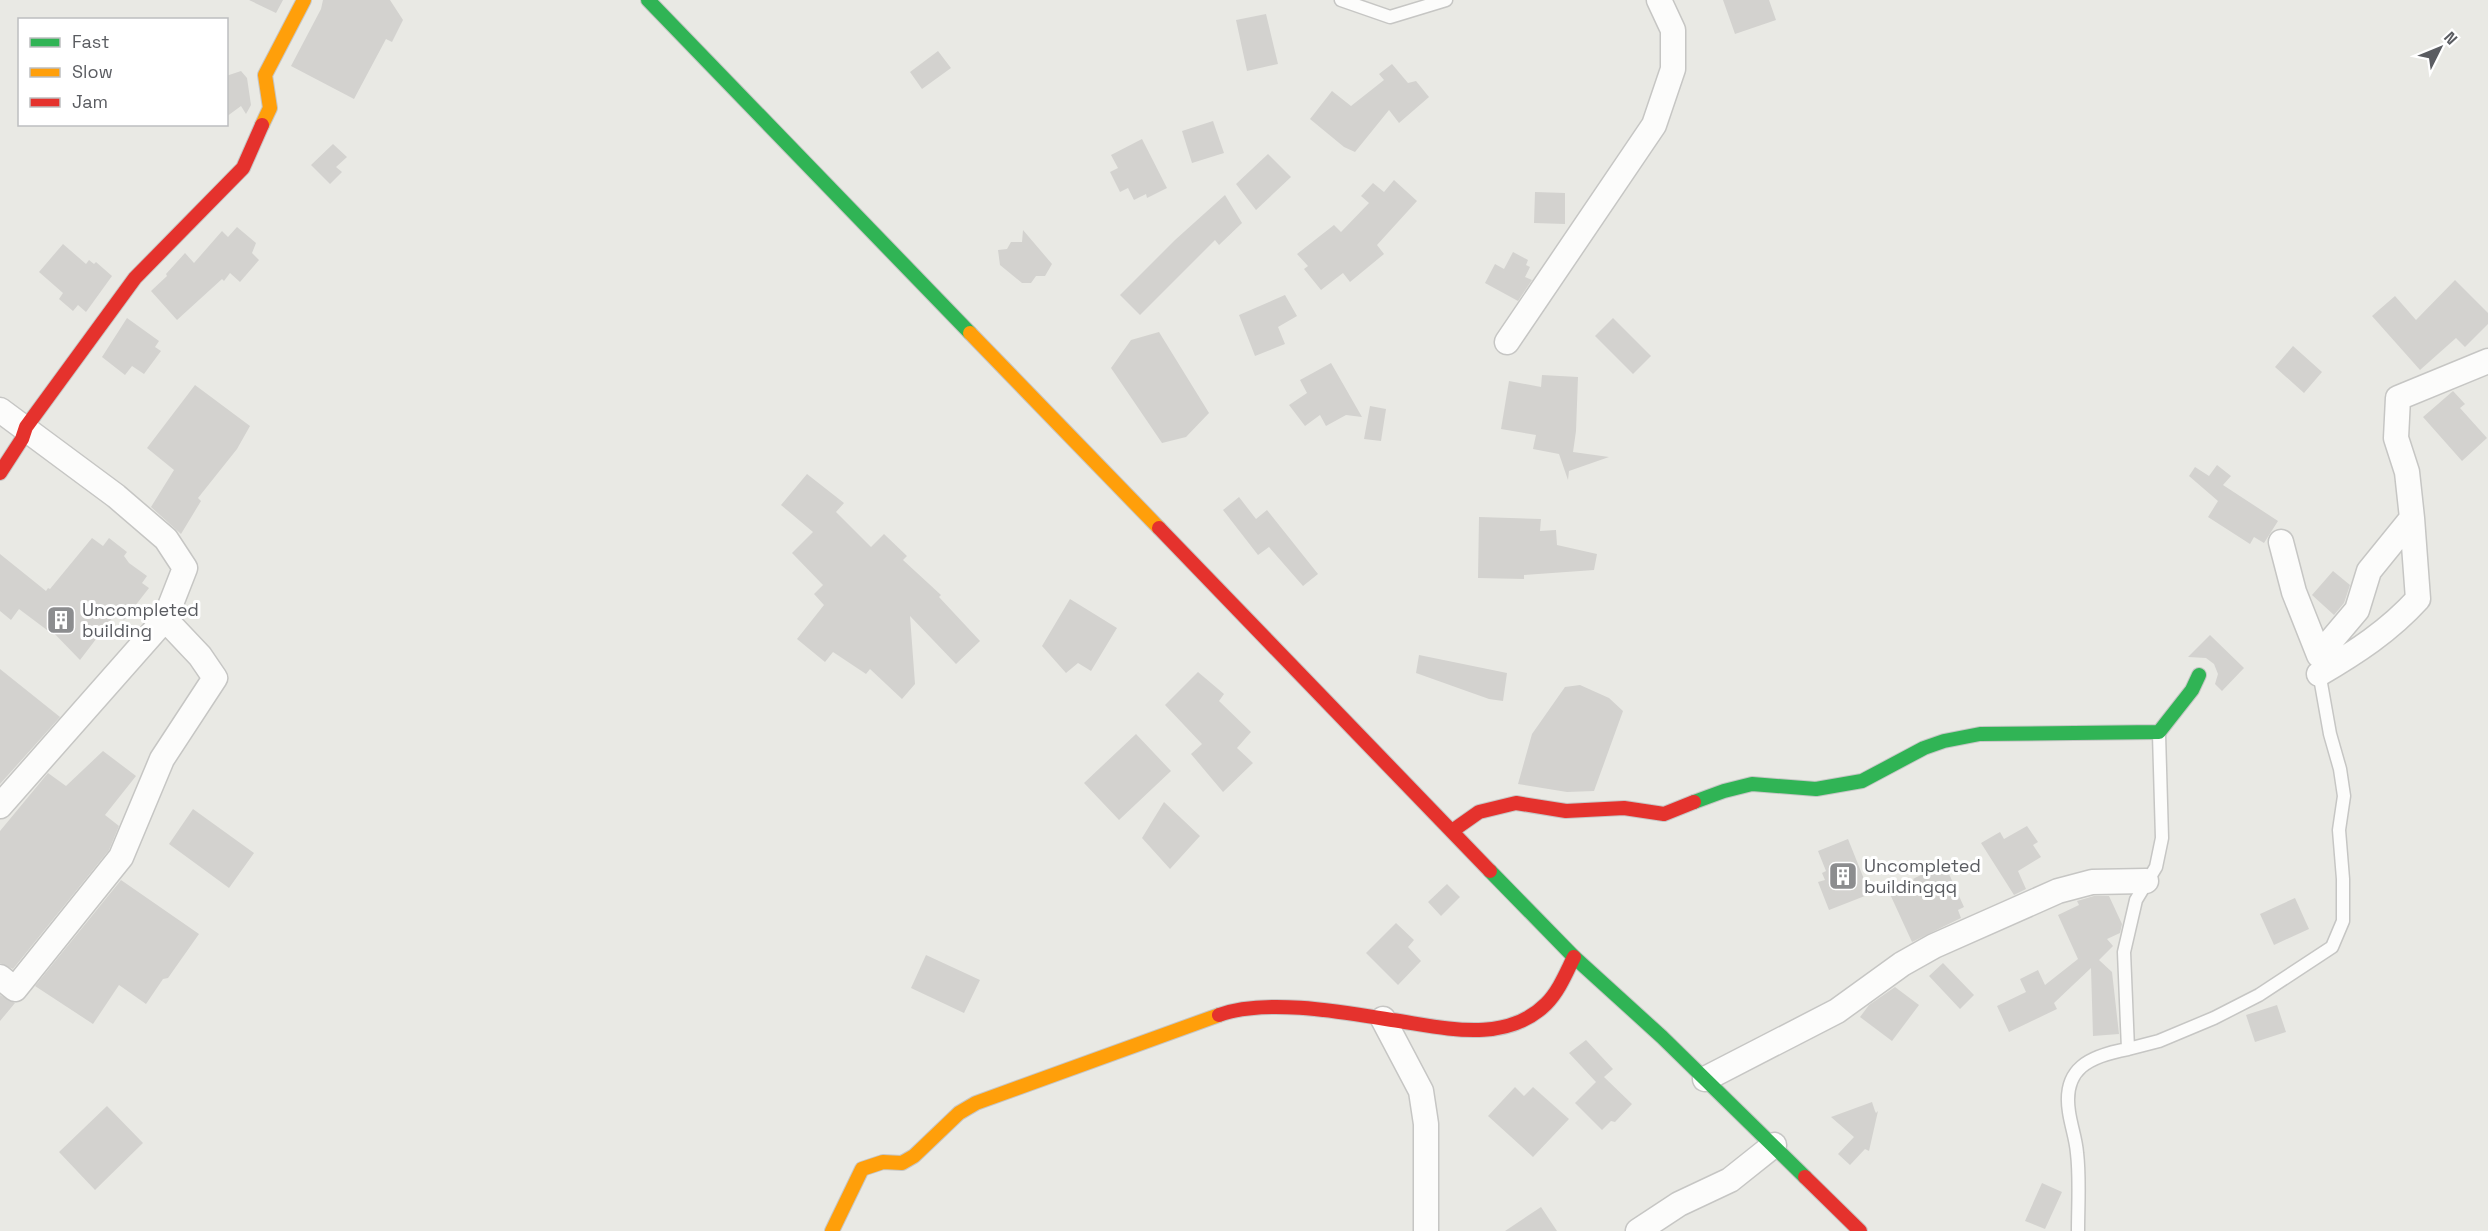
<svg xmlns="http://www.w3.org/2000/svg" width="2488" height="1231" font-family="'Space Grotesk',sans-serif">
	<style>
		.building { fill: #d3d2cf }
		.lines { fill: none; stroke-linecap: round; stroke-linejoin: round }
		.lane-casing { stroke: #c6c6c4; stroke-width: 15 }
		.street-casing { stroke: #c6c6c4; stroke-width: 27 }
		.fast-casing { stroke: #c6c6c5; stroke-width: 16 }
		.slow-casing { stroke: #c6c6c5; stroke-width: 16 }
		.jam-casing { stroke: #c6c6c5; stroke-width: 16 }
		.lane { stroke: #fcfcfb; stroke-width: 12 }
		.street { stroke: #fcfcfb; stroke-width: 24 }
		.fast { stroke: #30b455; stroke-width: 14 }
		.slow { stroke: #ff9f0a; stroke-width: 14 }
		.jam { stroke: #e5322d; stroke-width: 14 }
		.labels { text-anchor: middle; stroke-width: 6; stroke-linejoin: round; paint-order: stroke }
		.poi-label { font-size: 18px; fill: #5a5c61; stroke: #fff; text-anchor: start }
	</style>
	<rect width="100%" height="100%" fill="#e9e9e4"/>
	<path class="building" d="M249,0H283L276,13Z
		M323,0H390L403,20L392,42L386,39L354,99L291,66L321,9Z
		M1723,0H1769L1776,20L1735,34Z
		M1266,14L1278,64L1247,71L1236,20Z
		M938,51L951,68L922,89L910,72Z
		M1392,64L1408,83L1416,81L1429,97L1399,123L1389,110L1355,152L1344,147L1310,119L1332,91L1351,106L1384,80L1379,74Z
		M241,71L247,78L251,105L246,114L241,106L226,117V76Z
		M1213,121L1224,153L1192,163L1182,131Z
		M1142,139L1167,188L1147,198L1146,194L1134,200L1128,188L1120,192L1110,172L1118,168L1111,155Z
		M333,144L347,157L336,167L342,172L330,184L311,165Z
		M1268,154L1291,177L1256,210L1236,184Z
		M1394,180L1417,201L1377,245L1384,254L1350,282L1343,273L1321,290L1304,269L1308,266L1297,254L1334,225L1341,232L1369,203L1361,196L1373,183L1384,192Z
		M1535,192L1565,193V224L1534,223Z
		M1225,195L1242,223L1219,245L1215,240L1140,315L1120,295L1175,240Z
		M237,227L256,243L252,253L259,260L240,282L230,273L224,281L222,279L177,320L151,291L167,276L166,274L185,253L194,263L222,231L228,237Z
		M1023,230L1052,264L1045,276H1036L1031,283H1022L1000,265L998,250L1007,249L1011,242H1022Z
		M63,244L86,264L89,260L94,264L96,262L112,276L86,312L78,305L73,311L59,299L63,293L39,272Z
		M1513,252L1528,260L1526,265L1530,267L1525,277L1532,280L1518,301L1485,283L1495,264L1504,269Z
		M2455,280L2488,313V324L2465,347L2456,338L2420,370L2372,316L2395,296L2416,320Z
		M1285,295L1297,316L1278,327L1285,344L1255,356L1239,315Z
		M127,318L159,341L155,347L161,351L144,374L132,366L125,375L102,357Z
		M1613,318L1651,356L1633,374L1595,336Z
		M1159,332L1209,413L1186,437L1162,443L1111,368L1131,340Z
		M2293,346L2322,372L2304,393L2275,367Z
		M1331,363L1362,417L1346,415L1326,426L1320,415L1305,426L1289,405L1307,393L1300,380Z
		M1542,375L1578,377L1576,431L1573,452L1609,457L1569,471L1568,480L1559,454L1533,449L1536,435L1501,429L1509,381L1541,387Z
		M195,385L250,426L237,449L198,498L201,501L181,534L151,507L174,470L147,448Z
		M2453,391L2465,404L2460,408L2487,438L2462,461L2423,417Z
		M1370,406L1386,409L1381,441L1364,439Z
		M2217,465L2231,476L2223,485L2278,521L2264,543L2254,537L2250,544L2208,517L2218,501L2189,476L2195,467L2209,476Z
		M807,474L844,503L836,512L871,547L884,534L907,556L903,560L941,595L939,597L980,641L956,664L910,616L915,684L902,699L870,669L866,674L833,652L825,662L797,639L824,605L814,594L823,585L792,553L813,532L781,505Z
		M1239,497L1256,519L1267,510L1318,574L1303,586L1269,547L1258,555L1223,510Z
		M1479,517L1541,519L1540,531L1556,530L1557,545L1597,554L1594,570L1524,575V579L1478,578Z
		M92,538L103,546L109,538L127,552L124,556L129,563L147,576L142,583L149,588L124,620L116,613L80,660L49,628L47,630L19,609L11,620L0,611V554L46,591L48,588L50,589Z
		M2333,571L2350,585L2344,603L2334,615L2312,595Z
		M1070,599L1117,628L1091,671L1078,663L1066,673L1042,646Z
		M2210,635L2244,668L2222,691L2215,684L2218,674L2214,664L2206,658L2188,657Z
		M1419,655L1507,673L1503,701L1489,699L1416,673Z
		M0,669L60,717L0,784Z
		M1198,672L1224,694L1219,701L1251,732L1237,748L1253,763L1223,792L1191,754L1202,744L1165,705Z
		M1580,685L1609,698L1623,711L1594,791L1567,792L1518,784L1532,734L1565,687Z
		M1136,734L1171,771L1119,820L1084,783Z
		M103,751L136,776L105,815L119,826L109,850L13,969L0,963V831L48,773L66,786Z
		M1164,802L1200,836L1170,869L1142,838Z
		M193,809L254,853L229,888L169,844Z
		M2027,826L2038,842L2033,845L2041,857L2018,871L2026,889L2014,895L1981,843L2000,832L2004,839Z
		M1848,839L1870,894L1829,910L1818,882L1825,880L1822,873L1826,871L1818,851Z
		M1944,863L1964,907L1958,910L1961,918L1912,942L1889,892L1914,880L1913,879Z
		M121,880L199,934L168,978L163,979L146,1004L119,985L93,1024L35,986Z
		M1447,884L1460,897L1441,916L1428,902Z
		M2094,896H2109L2122,924L2120,933L2107,939L2113,946L2099,960L2112,972L2119,1034L2093,1036L2091,968L2054,1003L2057,1009L2009,1032L1997,1006L2026,992L2020,979L2038,970L2045,985L2078,959L2058,915L2079,905L2077,901Z
		M2295,898L2309,929L2274,945L2260,914Z
		M1396,923L1414,940L1408,947L1421,961L1398,985L1366,953Z
		M926,955L980,980L964,1013L911,988Z
		M1943,963L1974,995L1960,1009L1929,976Z
		M1895,987L1919,1005L1892,1041L1860,1017L1869,1005Z
		M0,995L15,1003L0,1021Z
		M2277,1005L2286,1032L2255,1042L2246,1015Z
		M1586,1040L1613,1069L1604,1077L1632,1104L1615,1122L1611,1121L1602,1130L1575,1103L1596,1082L1569,1053Z
		M1515,1087L1524,1096L1533,1087L1569,1119L1533,1157L1488,1116Z
		M1872,1102L1875,1111L1876,1113L1878,1111L1869,1151L1865,1149L1850,1165L1838,1154L1854,1137L1831,1117Z
		M107,1106L143,1143L95,1190L59,1152Z
		M2042,1183L2062,1192L2045,1229L2025,1221Z
		M1541,1207L1557,1231H1505Z"/>
	<g class="lines">
		<g class="lane-casing">
			<path id="lane" d="M1341,0L1390,17L1446,0
				M2128,1049L2159,1041L2214,1018L2259,995L2332,947L2343,921V879L2339,830L2344,796L2340,769L2330,734L2319,672
				M2078,1231C2078,1205 2080,1178 2077,1153C2076,1139 2071,1126 2069,1112C2062,1068 2090,1056 2128,1049L2124,952L2136,900L2156,867L2162,838L2159,734"/>
		</g>
		<g class="street-casing">
			<path id="street" d="M1507,342L1654,125L1673,69V30L1659,0
				M0,410L116,496L166,539L185,568L165,619L0,806
				M2281,542L2294,592L2319,655L2357,610L2369,571L2412,518L2407,472L2396,438L2398,398L2488,361
				M2319,674C2355,653 2389,631 2418,599L2412,518
				M0,977L15,989L121,857L162,759L215,678L200,656L165,619
				M1383,1019L1421,1091L1426,1124V1231
				M1705,1079L1837,1011L1902,964L1934,946L2058,891L2092,882L2146,881
				M1638,1231L1679,1204L1730,1180L1774,1145"/>
		</g>
		<g class="fast-casing">
			<path id="fast" d="M648,0L970,333
				M1694,802L1724,791L1752,784L1816,789L1862,781L1924,748L1944,741L1980,734L2159,732L2192,690L2199,675
				M1490,871L1574,957L1662,1037L1805,1177"/>
		</g>
		<g class="slow-casing">
			<path id="slow" d="M262,125L270,108L265,75L304,0
				M970,333L1159,528
				M832,1231L862,1169L883,1162L902,1163L914,1156L959,1113L976,1103L1219,1015"/>
		</g>
		<g class="jam-casing">
			<path id="jam" d="M0,473L22,439L26,427L135,278L243,168L262,125
				M1159,528L1490,871
				M1452,831L1479,812L1516,803L1566,811L1624,808L1664,814L1694,802
				M1219,1015C1266,998 1343,1012 1392,1020C1442,1027 1505,1045 1546,1004C1559,991 1566,973 1574,957
				M1805,1177L1860,1231"/>
		</g>
		<use href="#lane" class="lane"/>
		<use href="#street" class="street"/>
		<use href="#fast" class="fast"/>
		<use href="#slow" class="slow"/>
		<use href="#jam" class="jam"/>
	</g>
	<defs>
		<g id="building-square" transform="scale(1.5)"><rect x="-9" y="-9" width="18" height="18" rx="4" fill="#8c8d8f" stroke="#fff"/><path d="M-4-6H4V6H1V3H-1V6H-4ZM-2.5-4.3h1.7v1.8h-1.7ZM.8-4.3h1.7v1.8H.8ZM-2.5-1h1.7V.8h-1.7ZM.8-1h1.7V.8H.8Z" fill="#fff"/></g>
	</defs>
	<g fill-rule="evenodd">
		<use href="#building-square" x="61" y="620"/>
		<use href="#building-square" x="1843" y="876"/>
	</g>
	<g class="labels">
		<g class="poi-label">
			<text x="82" y="616">Uncompleted<tspan x="82" dy="21">building</tspan></text>
			<text x="1864" y="872">Uncompleted<tspan x="1864" dy="21">buildingqq</tspan></text>
		</g>
	</g>
	<rect x="18" y="18" width="210" height="108" fill="#ffffff" stroke="#bdbec0" stroke-width="1.5"/>
	<rect x="30" y="38" width="30" height="9" fill="#30b455" stroke="#bdbec0" stroke-width="1.5"/>
	<text x="72" y="48" font-size="18" fill="#5a5c61">Fast</text>
	<rect x="30" y="68" width="30" height="9" fill="#ff9f0a" stroke="#bdbec0" stroke-width="1.5"/>
	<text x="72" y="78" font-size="18" fill="#5a5c61">Slow</text>
	<rect x="30" y="98" width="30" height="9" fill="#e5322d" stroke="#bdbec0" stroke-width="1.5"/>
	<text x="72" y="108" font-size="18" fill="#5a5c61">Jam</text>
	<g transform="translate(2440 48) rotate(47)" stroke="#ffffff" stroke-width="4.5" paint-order="stroke">
	<path d="M0-4.5L10 22L0 15L-10 22Z" fill="#5a5c61"/>
	<text y="-9" font-size="16" font-weight="bold" text-anchor="middle" fill="#5a5c61">N</text>
	</g>
</svg>
